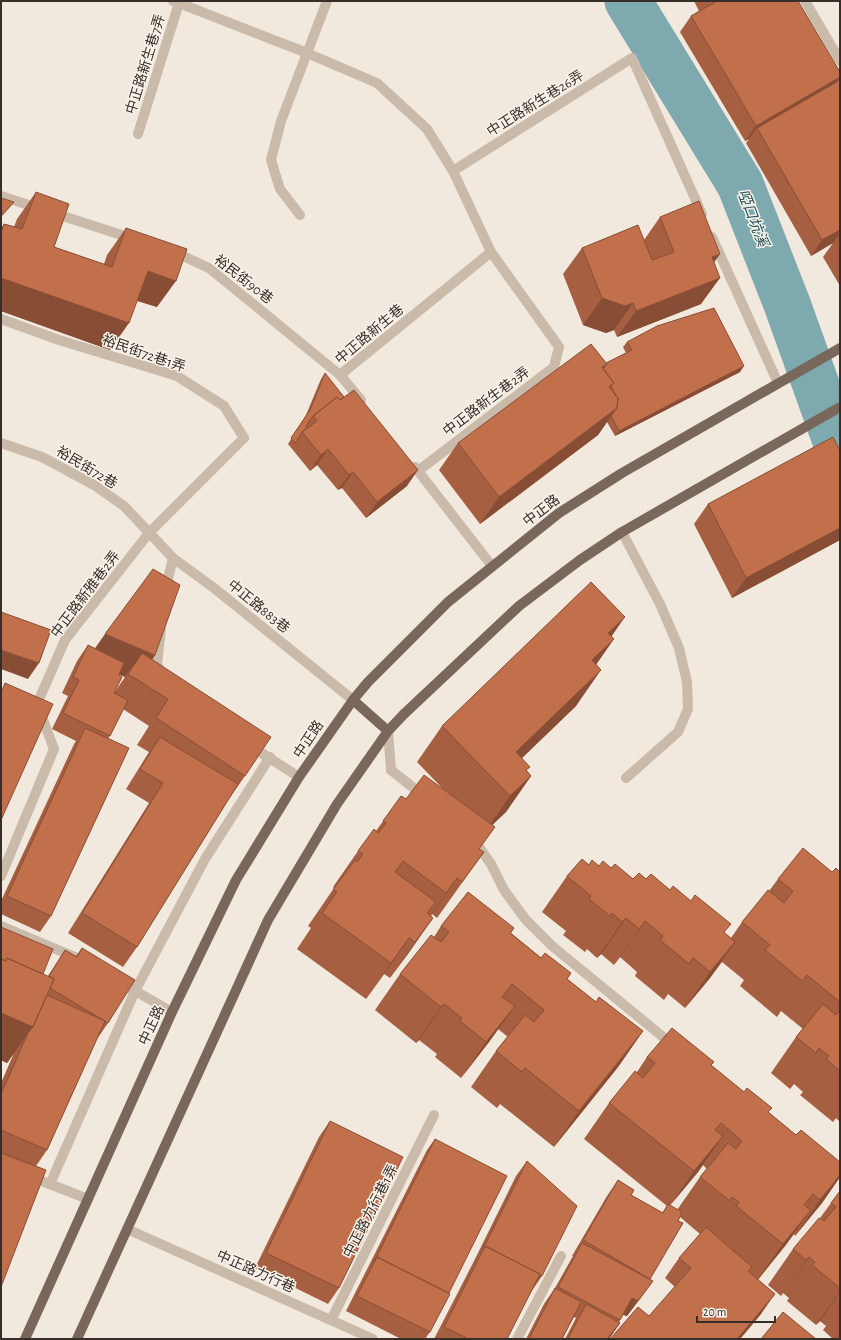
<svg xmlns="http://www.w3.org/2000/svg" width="841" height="1340" font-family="'Alegreya Sans','Noto Sans TC',sans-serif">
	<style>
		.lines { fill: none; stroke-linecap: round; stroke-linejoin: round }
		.river { stroke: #7ea9ae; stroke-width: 47 }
		.service { stroke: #cabaaa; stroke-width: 10 }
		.pedestrian { stroke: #cabaaa; stroke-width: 10 }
		.minor { stroke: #cabaaa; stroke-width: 10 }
		.primary { stroke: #79675b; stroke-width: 10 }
		.wall { fill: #a75f41; fill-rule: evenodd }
		.shaded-wall { fill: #884e35 }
		.building { fill: #c26f4c; stroke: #884e35 }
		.labels { text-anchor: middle; stroke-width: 3; stroke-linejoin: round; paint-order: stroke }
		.street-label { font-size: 14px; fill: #372e29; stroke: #f9f3ea }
		.water-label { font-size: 15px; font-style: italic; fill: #205158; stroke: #f9f3ea }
	</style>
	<rect width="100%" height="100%" fill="#f2e9de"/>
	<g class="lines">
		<path class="river" d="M628,1L740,184L787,304L840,452"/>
		<path class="service" d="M180,1L179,3L307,53L377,83L427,129L453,171L491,252L559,347L554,367L418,471
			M805,1L840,61
			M138,134L179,3L173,1
			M453,171L632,58L702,214
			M1,196L134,239
			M300,215L280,189L271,160L281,121L327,1
			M712,237L778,383
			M172,251L209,268L340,375
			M1,319L59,340L177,376L224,406L244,438L149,533L65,640L37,704L54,749L1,876
			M361,400L340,375L491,252
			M1,443L42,457L94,485L124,506L173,558L214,588L353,700
			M415,467L492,566
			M622,532L660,604L679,648L687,682L688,709L678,732L626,778
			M165,591L173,558
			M161,629L157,664L162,676
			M388,731L391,770
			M249,745L299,777
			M127,1229L373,1339
			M331,1320L434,1115
			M517,1339L561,1256"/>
		<path class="pedestrian" d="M391,770L425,797
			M472,837L491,864L504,890L526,920L551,945L674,1046"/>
		<path class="minor" d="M1,926L75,957
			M130,988L172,1012
			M29,1176L88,1199
			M50,1184L135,991L205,859L270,757"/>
		<path class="primary" d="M353,700L388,731
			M25,1339L172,1012L236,880L299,777L353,700L368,682L448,602L559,513L622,473L840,348
			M77,1339L268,920L337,804L388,731L403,715L519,606L580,560L622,532L840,407"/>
	</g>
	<path class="wall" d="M694,1H798L838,81L840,80V286L823,257L833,243L811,256L746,143L749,139L745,141L680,32L691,16L699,11Z
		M36,192L54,247L104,264L107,255L126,228L157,307L137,301L110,350L1,311V228L4,224L14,227L17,219Z
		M660,217L714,263L701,304L617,337L614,330L606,333L583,325L563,274L582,248L644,240Z
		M627,342L740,372L615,436L607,422L598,435L480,524L439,470L458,443L606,363L626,353L623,347Z
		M325,373L407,486L366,518L342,488L338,490L317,465L310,471L288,444L306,415L321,379Z
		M840,451V540L732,598L694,524L708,504Z
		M612,636L596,664L576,706L522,758L527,771L531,776L506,812L492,825L479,849L484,852L437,918L432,914L431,916L433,918L390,978L384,974L366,999L297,949L311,928L308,926L334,888L333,887L358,851L376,831L401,796L406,799L446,792L417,762L442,726Z
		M88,645L95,649L155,655L152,660L245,776L226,803L137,947L123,967L68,933L149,803L126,789L149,752L137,745L149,726L123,709L108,739L51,916L40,932L1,914V901L74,744L76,741L52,729L68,696L62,693L77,661ZM119,674L125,677L114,693Z
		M589,865L599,866L611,868L633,879H646L724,933L731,938L742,922L769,891L778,879L840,872V1122L836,1118L833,1122L800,1095L803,1092L794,1084L790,1089L771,1073L796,1037L803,1029L781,1011L777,1017L740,986L744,980L722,962L710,978L685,1008L668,994L664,1000L635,976L637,972L620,957L614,965L601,954L597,958L587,949L585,952L563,935L566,931L542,912L567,876Z
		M441,926L514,928L511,933L567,979L596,1002L643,1031L618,1067L554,1147L500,1104L497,1108L471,1087L496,1051L508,1037L498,1029L489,1042L461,1078L435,1057L437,1054L419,1040L416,1043L375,1010L400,974L434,937Z
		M1,927L43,974L48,976L65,950L76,956L82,948L108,1023L97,1039V1038L47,1150L36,1166L1,1287V1083L14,1053L7,1063L1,1060Z
		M647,1057L711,1065L796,1135L840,1162V1177L822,1203L795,1236L794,1234L785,1246L758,1280L761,1314L740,1339H610L649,1316L675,1287L665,1278L679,1258L700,1234L680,1217L678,1221L683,1223L650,1279L642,1296L627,1316L623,1315L619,1322L620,1323L609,1339H565L576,1318L574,1317L562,1339H526L544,1304L555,1288L573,1256H572L607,1196L618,1180L631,1195L662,1213L667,1206L584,1139L609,1103L637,1072ZM703,1165L707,1169L700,1177L677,1210L670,1205L698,1172Z
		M330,1121L339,1288L328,1304L255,1268L319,1137Z
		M435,1139L430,1332L425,1339H401L346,1311L427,1150Z
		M527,1161L542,1276L531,1292L507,1339H434L473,1263L516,1176Z
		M840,1191V1339H833L823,1330L826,1326L820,1321L816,1325L787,1301L789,1298L783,1293L781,1296L768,1285L793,1249L820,1218L831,1203Z"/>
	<path class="shaded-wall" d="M840,77V78L831,91L757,128L749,139L745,141L756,126Z
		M14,202L10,207L1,217V216Z
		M840,230V234L833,243L811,256L822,240Z
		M720,254L701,281L712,257Z
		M148,271L176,281L157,307L129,298Z
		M1,278L129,323L110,350L1,311Z
		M720,278L701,304L617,337L636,311Z
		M602,298L633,303L614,330L606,333L583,325Z
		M744,366L740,372L615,436L619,431Z
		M617,408L598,435L480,524L499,497Z
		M328,449L317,465L310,471L321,455Z
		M418,470L407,486L366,518L377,502Z
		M353,472L342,488L338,490L349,475Z
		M840,528V540L732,598L746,578Z
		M625,617L602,650L614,639L589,675L567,696L608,633Z
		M105,634L155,655L138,680L142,653L125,677L86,661Z
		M1,650L39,663L28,679L1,669Z
		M601,670L576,706L497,782L516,752Z
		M531,776L506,812L485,832L510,796Z
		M457,878L432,914L421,929L446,893Z
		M433,918L408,954L390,978L415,942Z
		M626,918L601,954L597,958L622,922Z
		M645,921L620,957L614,965L639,929Z
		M409,938L384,974L366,999L391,963Z
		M735,942L710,978L685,1008L710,972Z
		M444,1004L419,1040L416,1043L441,1007Z
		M515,1006L489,1042L461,1078L486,1042Z
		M1,1013L33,1027L7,1063L1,1060Z
		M643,1031L618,1067L554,1147L579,1111Z
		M723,1136L698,1172L669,1207L694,1171Z
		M840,1175V1177L822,1203L795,1236L820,1200Z
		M811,1210L785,1246L757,1280L783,1244Z
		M809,1257L783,1293L781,1296L806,1260Z
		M653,1281L627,1316L621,1314L632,1298Z
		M840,1291V1292L820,1321L816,1325Z
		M775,1294L761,1314L740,1339H737Z
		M620,1323L609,1339H607Z"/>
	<path class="building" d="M717,1H798L840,72V77L756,126L691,16Z
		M840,80V230L822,240L757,128Z
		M36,192L69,204L54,247L112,267L126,228L187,249L176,281L148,271L129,323L1,278V233L4,224L22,229Z
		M1,198L14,202L1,216Z
		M699,201L720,254L712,257L720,278L636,311L633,303L625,306L602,298L582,248L638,225L652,260L674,252L660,217Z
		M714,308L744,366L619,431L611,416L617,408L618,398L615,395V394L611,386L614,383L603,369L607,364L606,363L632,350L627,342L657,326Z
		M591,344L607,364L602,367L614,383L609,387L618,398L617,408L499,497L458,443Z
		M325,373L344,397L340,400L337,397L313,416L306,426L307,428L302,432L295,443L291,438L310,410Z
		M354,390L418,470L377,502L353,472L349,475L328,449L321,455L302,432L317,421L313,416L337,397L340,400Z
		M833,437L840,451V528L746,578L708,504Z
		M153,569L180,585L155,655L105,634Z
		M591,582L625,617L608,633L614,639L592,660L601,670L516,752L530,767L526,770L531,776L510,796L442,726Z
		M1,612L51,630L39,663L1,650Z
		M88,645L124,663L119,675L122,677L114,693L128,700L110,736L63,713L79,680L73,677Z
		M142,653L271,737L245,776L156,718L168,699L128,674Z
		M5,683L53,704L1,820V693Z
		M85,728L129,748L51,916L7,896Z
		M160,737L238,784L137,947L82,913L163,783L140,769Z
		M424,775L495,827L479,849L484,852L462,882L457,878L446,893L403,861L395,872L436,902L427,913L433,918L415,942L409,938L391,963L322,913L337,892L333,890L337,884L355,860L357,862L363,854L358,851L374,829L378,833L386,823L383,821L401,796L406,799Z
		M803,848L832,872L836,868L840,872V1002L807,975L802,981L765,950L770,945L742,922L768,890L784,903L793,891L778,879Z
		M582,859L589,865L592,860L599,866L603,861L611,868L615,864L633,879L639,873L646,879L651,874L670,890L673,886L691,901L695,895L731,924L724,932L735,942L710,972L693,958L689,964L660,940L663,936L645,921L639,929L626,918L622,922L612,913L610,916L589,899L591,896L567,876Z
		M468,892L514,928L510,933L541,958L545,953L571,973L567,979L596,1002L599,997L643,1031L579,1111L525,1068L522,1072L496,1051L525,1015L534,1022L544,1010L512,984L502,997L515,1006L486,1042L460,1021L462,1018L444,1004L441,1007L400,974L431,935L441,942L449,932L441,926Z
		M1,927L53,949L43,974L7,958L6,961L1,959Z
		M82,948L135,980L108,1023L50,988L54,979L49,976L65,950L77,957Z
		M7,958L54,979L33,1027L1,1013V959L6,961Z
		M47,995L105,1021L47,1150L1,1130V1094L28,1033L33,1027Z
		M823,1004L836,1015L840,1010V1071L826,1059L829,1056L819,1048L816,1053L796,1037Z
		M672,1028L714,1062L711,1065L744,1092L747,1088L772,1108L768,1112L796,1135L801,1130L840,1162V1175L820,1200L813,1194L804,1205L811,1210L783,1244L736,1206L739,1202L732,1197L730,1201L700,1177L728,1143L736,1149L742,1141L721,1123L715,1130L723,1136L694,1171L609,1103L635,1071L643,1078L655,1063L647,1057Z
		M330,1121L403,1157L339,1288L266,1253Z
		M435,1139L507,1176L449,1293L377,1257L374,1262Z
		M1,1153L46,1170L1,1287Z
		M527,1161L577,1206L542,1276L539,1275L540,1274L485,1246V1248L484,1247Z
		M618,1180L634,1190L631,1195L663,1213L668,1204L682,1212L678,1221L683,1223L650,1279L583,1240Z
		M840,1191V1288L812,1265L815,1262L809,1257L806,1260L793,1249L819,1218L824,1221L836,1207L831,1203Z
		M706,1227L752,1267L748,1271L775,1294L737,1339H610L638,1307L649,1316L691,1268L679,1258Z
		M582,1243L653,1281L638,1301L632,1298L620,1320L558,1287Z
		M485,1246L540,1274L507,1339H469L444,1327Z
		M377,1257L450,1294L430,1332L357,1296Z
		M555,1288L581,1302L562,1339H529Z
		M586,1304L620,1323L607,1339H568Z
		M783,1312L816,1339H761Z"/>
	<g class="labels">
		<g class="street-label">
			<text transform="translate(145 64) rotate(-73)" y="5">中正路新生巷7弄</text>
			<text transform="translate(535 103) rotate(-32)" y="5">中正路新生巷26弄</text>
			<text transform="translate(244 279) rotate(38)" y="5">裕民街90巷</text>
			<text transform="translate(369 334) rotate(-40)" y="5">中正路新生巷</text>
			<text transform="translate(144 353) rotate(19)" y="5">裕民街72巷1弄</text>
			<text transform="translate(486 401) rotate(-37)" y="5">中正路新生巷2弄</text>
			<text transform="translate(87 467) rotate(31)" y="5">裕民街72巷</text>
			<text transform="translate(541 510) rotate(-37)" y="5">中正路</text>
			<text transform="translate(85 594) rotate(-53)" y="5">中正路新雅巷2弄</text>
			<text transform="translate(259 606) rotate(39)" y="5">中正路883巷</text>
			<text transform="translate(308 739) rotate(-56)" y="5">中正路</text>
			<text transform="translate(151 1025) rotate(-65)" y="5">中正路</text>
			<text transform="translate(370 1211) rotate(-63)" y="5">中正路力行巷1弄</text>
			<text transform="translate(256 1271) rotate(24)" y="5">中正路力行巷</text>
		</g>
		<g class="water-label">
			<text transform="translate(753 218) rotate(69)" y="5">啞口坑溪</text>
		</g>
	</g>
	<rect width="841" height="1340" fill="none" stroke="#372e29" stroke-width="4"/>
	<path d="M697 1316v6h78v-6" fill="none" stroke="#372e29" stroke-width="2"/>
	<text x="703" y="1316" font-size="12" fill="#372e29" stroke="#f9f3ea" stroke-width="3" paint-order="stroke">20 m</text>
</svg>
